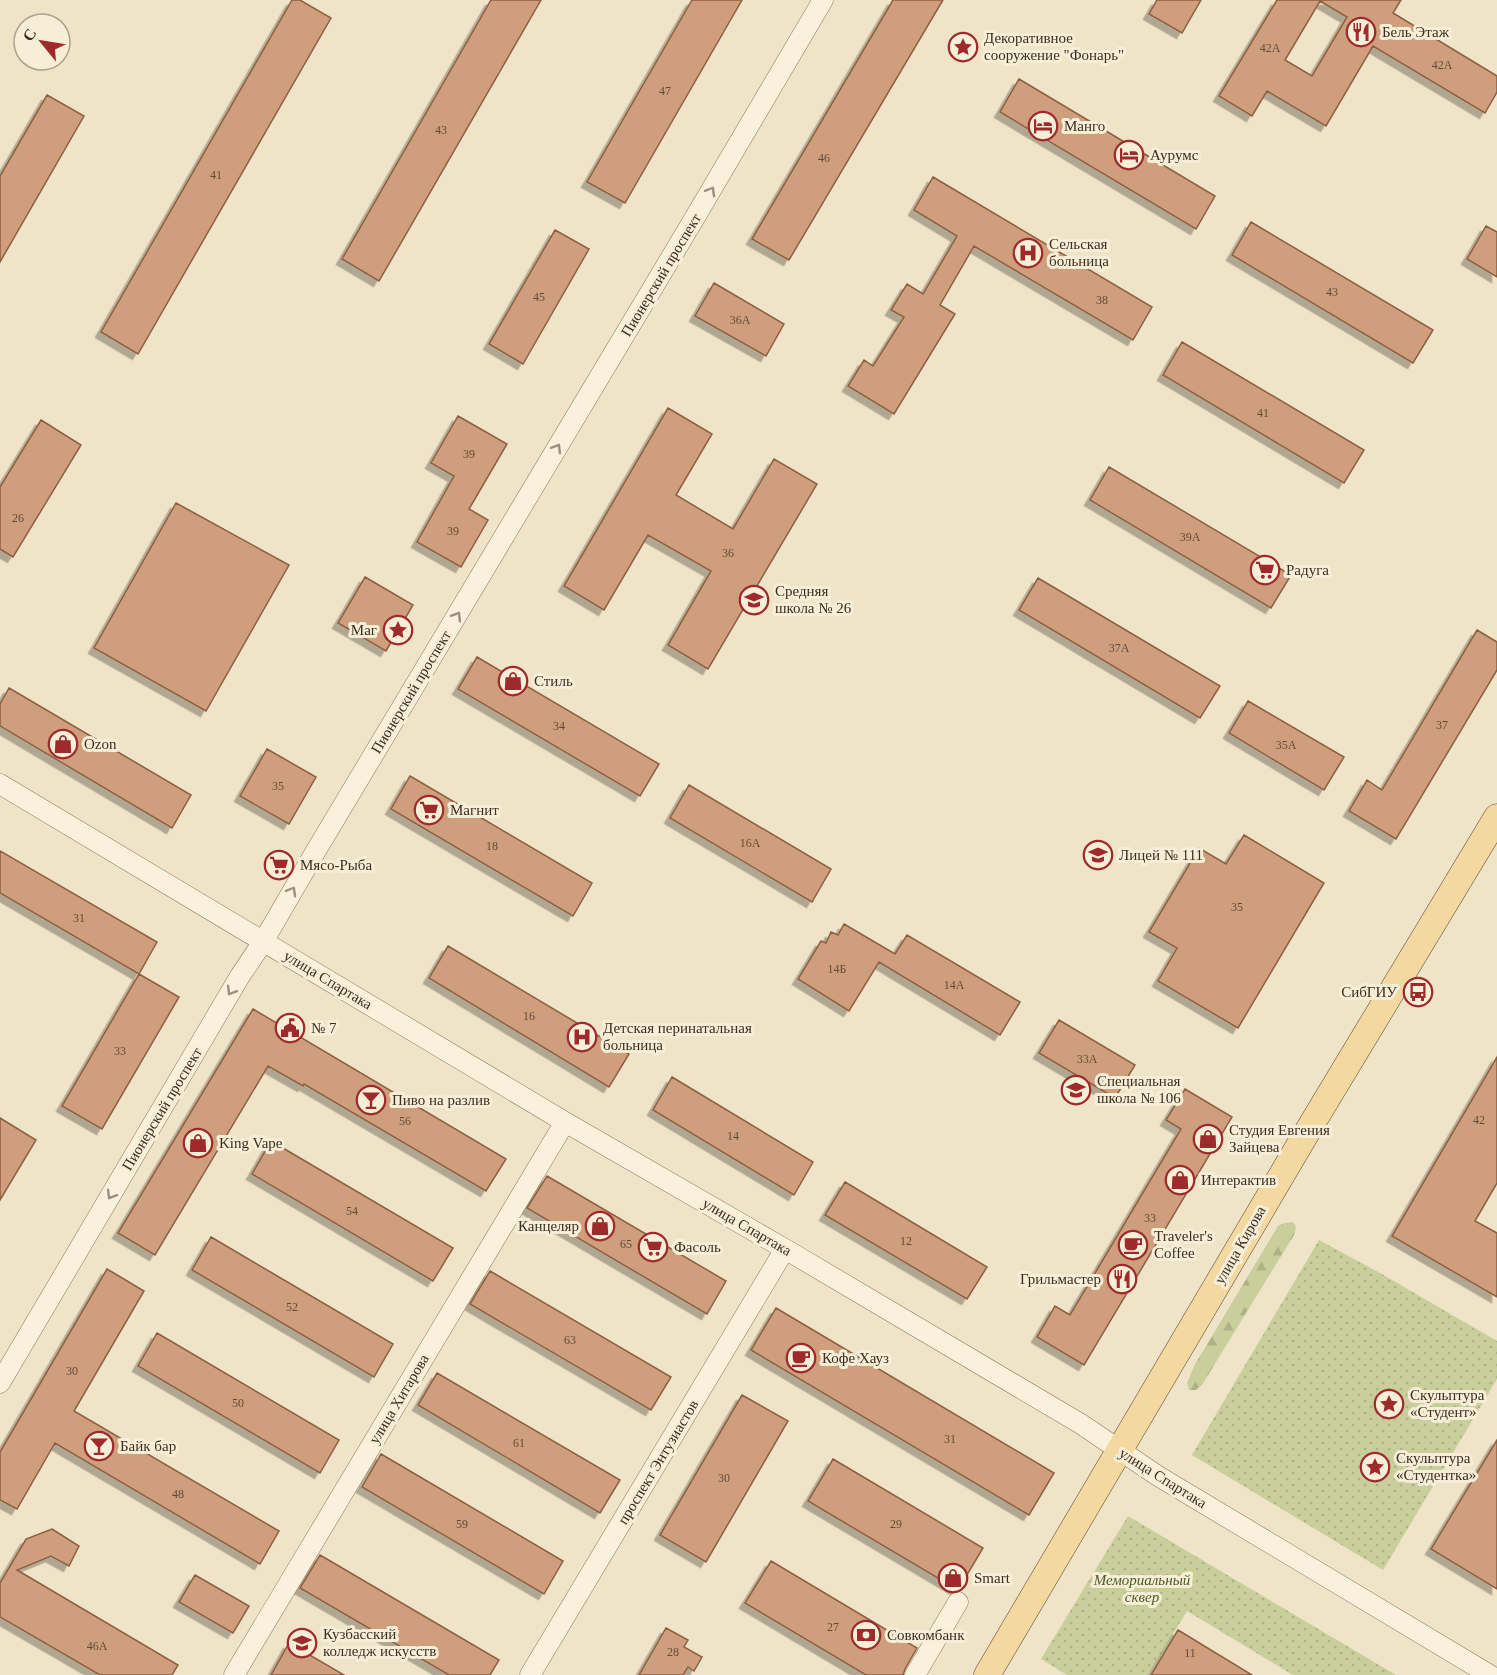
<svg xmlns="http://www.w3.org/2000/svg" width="1497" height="1675" font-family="'Times New Roman',serif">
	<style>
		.forest { fill: url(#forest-firs) }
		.park { fill: url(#park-dots) }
		.building { fill: #cf9f7d; stroke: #8d5f41; stroke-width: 1.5; fill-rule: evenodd; filter: url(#shadow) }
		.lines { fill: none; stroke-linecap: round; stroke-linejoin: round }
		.minor-casing { stroke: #8d765c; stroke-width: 21 }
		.major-casing { stroke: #5b4430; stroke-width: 27 }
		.minor { stroke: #faf1dc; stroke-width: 20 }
		.major { stroke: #f3d9a0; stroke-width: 26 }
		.oneway { stroke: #9c907e }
		.labels { text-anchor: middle; stroke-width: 6; stroke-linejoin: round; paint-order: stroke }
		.number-label { font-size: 12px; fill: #624a37 }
		.poi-label { font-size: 15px; fill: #3d2e20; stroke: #f7eed8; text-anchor: start }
		.street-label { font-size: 15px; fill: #3d2e20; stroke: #f7eed8 }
		.park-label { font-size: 15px; font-style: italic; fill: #4d5a26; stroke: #f7eed8 }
	</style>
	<defs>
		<pattern id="forest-firs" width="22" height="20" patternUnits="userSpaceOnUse" patternTransform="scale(1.5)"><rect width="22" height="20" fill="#c9cf9b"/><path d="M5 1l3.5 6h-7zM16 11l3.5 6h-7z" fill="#aeb285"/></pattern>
		<pattern id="park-dots" width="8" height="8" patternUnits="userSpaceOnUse" patternTransform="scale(1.5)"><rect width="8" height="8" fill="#c9cf9b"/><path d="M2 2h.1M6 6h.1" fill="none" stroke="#aeb285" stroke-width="1.8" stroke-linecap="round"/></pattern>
		<filter id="shadow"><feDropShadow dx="-5.5" dy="5.5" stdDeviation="0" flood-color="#0004"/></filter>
	</defs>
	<rect width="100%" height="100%" fill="#f0e4c8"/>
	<path class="forest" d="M1293,1222L1296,1227L1294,1235L1202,1385L1196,1390H1189L1187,1383L1194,1366L1278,1226L1285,1223Z"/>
	<path class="park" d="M1319,1240L1380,1273L1497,1341V1379L1383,1570L1192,1455Z
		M1128,1516L1396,1675H1293L1187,1611L1148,1675H1067L1041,1659Z"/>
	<path class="building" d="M292,0H300L331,18L138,354L101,332Z
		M491,0H541L379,281L342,259Z
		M692,0H742L625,203L587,182Z
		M893,0H943L789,260L752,239Z
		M1157,0H1201L1182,33L1149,14Z
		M1277,0H1401L1393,13L1497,76V92L1485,113L1373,46L1326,126L1267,91L1252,116L1219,96ZM1320,1L1347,17L1312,76L1285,60Z
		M1019,79L1215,196L1196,229L1000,112Z
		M47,95L84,116L0,262V176Z
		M933,177L1152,307L1133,340L974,246L940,305L955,314L894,414L848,386L864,360L873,366L904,317L891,310L907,284L923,294L957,236L914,210Z
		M1251,222L1433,330L1413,363L1232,255Z
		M1486,226L1497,232V277L1467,259Z
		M555,230L589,249L523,364L489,344Z
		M714,283L784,324L766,356L695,316Z
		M1182,342L1364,450L1344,483L1163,375Z
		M668,408L712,434L676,495L733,529L774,459L817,484L708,669L668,645L711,571L648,535L604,610L564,586Z
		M458,416L507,444L469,509L488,520L461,567L417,542L454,476L431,463Z
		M41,420L81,445L13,557L0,549V487Z
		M1109,467L1291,575L1271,608L1090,500Z
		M176,503L289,565L206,711L94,648Z
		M365,577L413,605L386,651L338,623Z
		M1038,578L1220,686L1200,718L1019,610Z
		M1477,630L1497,642V670L1396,839L1349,811L1367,780L1382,790Z
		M477,657L659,764L640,796L458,689Z
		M9,688L191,795L172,828L0,726V704Z
		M1248,701L1344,757L1324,790L1229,733Z
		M267,749L316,777L289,824L240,796Z
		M410,776L592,883L573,916L391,809Z
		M689,785L831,869L812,902L670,818Z
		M1244,835L1324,883L1238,1028L1158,981L1177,948L1149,932L1199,848L1226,864Z
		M0,851L157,942L139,974L0,893Z
		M844,924L895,954L907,935L1020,1002L1000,1035L879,962L849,1011L798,979L821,941L826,943L831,932L838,935Z
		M448,946L629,1054L609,1087L429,978Z
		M139,974L179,997L102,1129L62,1106Z
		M253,1009L506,1159L486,1191L304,1084L303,1086L268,1066L155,1255L118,1233Z
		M1059,1020L1135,1065L1115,1098L1039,1053Z
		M1497,1057V1183L1475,1221L1497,1233V1297L1392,1236Z
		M672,1077L813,1162L794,1195L653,1110Z
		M1185,1089L1232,1117L1084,1365L1037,1337L1055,1306L1070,1315L1181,1129L1166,1120Z
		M0,1118L36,1140L0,1200Z
		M271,1141L453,1248L433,1281L252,1174Z
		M547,1176L726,1281L707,1314L527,1208Z
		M845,1182L987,1267L967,1299L825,1215Z
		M211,1237L393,1344L374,1377L192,1270Z
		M107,1269L144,1291L74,1411L279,1531L260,1564L55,1443L17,1509L0,1500V1452Z
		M490,1271L671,1377L651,1410L470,1304Z
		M776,1308L1054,1473L1029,1515L751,1350Z
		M157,1333L339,1440L320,1473L138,1366Z
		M437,1373L620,1480L600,1513L418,1405Z
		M742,1395L788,1421L706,1562L660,1535Z
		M1497,1440V1589L1431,1549Z
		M381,1454L563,1561L544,1594L362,1487Z
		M833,1459L983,1548L958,1590L808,1501Z
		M52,1529L79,1546L69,1566L51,1556L17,1570L178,1665L172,1675H100L0,1617V1583L26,1539Z
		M320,1555L499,1660L490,1675H449L300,1588Z
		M771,1561L917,1648L905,1669L903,1675H866L745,1603Z
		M195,1575L249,1606L233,1633L179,1602Z
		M666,1628L688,1640L684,1647L702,1657L694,1671L688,1667L683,1675H639Z
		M1178,1630L1252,1675H1151Z
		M289,1643L344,1675H271Z"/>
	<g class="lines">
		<g class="minor-casing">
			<path id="minor" d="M0,784L565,1122L785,1249L1081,1424L1158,1476L1490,1675
				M0,1383L240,976L263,942L317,849L694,219L823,0
				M234,1675L565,1122
				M530,1675L785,1249
				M915,1675L958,1602"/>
		</g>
		<g class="major-casing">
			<path id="major" d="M987,1675L1313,1122L1497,817"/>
		</g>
		<use href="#minor" class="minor"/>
		<use href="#major" class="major"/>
	</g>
	<defs><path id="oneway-chevron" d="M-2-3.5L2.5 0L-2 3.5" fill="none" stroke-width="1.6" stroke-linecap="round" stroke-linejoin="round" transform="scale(1.5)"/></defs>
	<g class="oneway">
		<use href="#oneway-chevron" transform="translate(711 191) rotate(-60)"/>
		<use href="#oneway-chevron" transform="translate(557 448) rotate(-59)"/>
		<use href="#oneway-chevron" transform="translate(457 616) rotate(-59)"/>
		<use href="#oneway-chevron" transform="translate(292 891) rotate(-60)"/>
		<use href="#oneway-chevron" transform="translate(231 991) rotate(121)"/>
		<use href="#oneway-chevron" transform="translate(111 1195) rotate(121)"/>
	</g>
	<defs>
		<g id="restaurant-ring" transform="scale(1.5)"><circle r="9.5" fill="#f7eed8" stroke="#9e2a2b" stroke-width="1.5"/><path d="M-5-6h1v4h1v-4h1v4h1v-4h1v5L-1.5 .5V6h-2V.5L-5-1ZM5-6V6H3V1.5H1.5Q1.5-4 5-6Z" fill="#9e2a2b"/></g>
		<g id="sight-ring" transform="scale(1.5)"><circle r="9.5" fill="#f7eed8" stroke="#9e2a2b" stroke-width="1.5"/><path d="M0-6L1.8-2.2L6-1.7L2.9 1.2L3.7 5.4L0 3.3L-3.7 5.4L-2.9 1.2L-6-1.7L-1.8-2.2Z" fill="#9e2a2b"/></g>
		<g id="hotel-ring" transform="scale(1.5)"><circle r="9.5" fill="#f7eed8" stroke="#9e2a2b" stroke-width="1.5"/><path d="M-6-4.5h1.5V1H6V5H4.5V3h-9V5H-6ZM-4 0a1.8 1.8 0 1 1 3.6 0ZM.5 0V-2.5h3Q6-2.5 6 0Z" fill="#9e2a2b"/></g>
		<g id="hospital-ring" transform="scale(1.5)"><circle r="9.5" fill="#f7eed8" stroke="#9e2a2b" stroke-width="1.5"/><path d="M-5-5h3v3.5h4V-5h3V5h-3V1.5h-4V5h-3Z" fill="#9e2a2b"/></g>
		<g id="supermarket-ring" transform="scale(1.5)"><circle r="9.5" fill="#f7eed8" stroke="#9e2a2b" stroke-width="1.5"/><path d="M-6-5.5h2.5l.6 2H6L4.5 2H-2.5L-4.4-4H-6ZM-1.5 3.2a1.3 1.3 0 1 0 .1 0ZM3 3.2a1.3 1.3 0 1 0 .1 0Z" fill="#9e2a2b"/></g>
		<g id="school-ring" transform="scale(1.5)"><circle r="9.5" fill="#f7eed8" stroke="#9e2a2b" stroke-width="1.5"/><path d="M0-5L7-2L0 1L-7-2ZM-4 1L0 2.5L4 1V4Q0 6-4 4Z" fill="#9e2a2b"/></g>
		<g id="shop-ring" transform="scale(1.5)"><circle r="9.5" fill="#f7eed8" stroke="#9e2a2b" stroke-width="1.5"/><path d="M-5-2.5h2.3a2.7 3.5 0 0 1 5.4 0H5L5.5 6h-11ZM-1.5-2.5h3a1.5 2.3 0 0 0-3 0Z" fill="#9e2a2b"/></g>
		<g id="bus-ring" transform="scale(1.5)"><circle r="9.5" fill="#f7eed8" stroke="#9e2a2b" stroke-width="1.5"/><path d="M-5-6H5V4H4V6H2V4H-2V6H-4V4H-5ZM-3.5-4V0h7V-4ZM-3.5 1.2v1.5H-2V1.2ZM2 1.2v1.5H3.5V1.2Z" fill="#9e2a2b"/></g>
		<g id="civic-ring" transform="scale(1.5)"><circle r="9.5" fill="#f7eed8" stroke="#9e2a2b" stroke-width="1.5"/><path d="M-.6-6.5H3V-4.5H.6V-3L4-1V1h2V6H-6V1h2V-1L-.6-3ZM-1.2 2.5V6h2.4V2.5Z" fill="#9e2a2b"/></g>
		<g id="bar-ring" transform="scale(1.5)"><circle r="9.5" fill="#f7eed8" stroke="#9e2a2b" stroke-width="1.5"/><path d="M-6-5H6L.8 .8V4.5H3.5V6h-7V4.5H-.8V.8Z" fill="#9e2a2b"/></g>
		<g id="cafe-ring" transform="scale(1.5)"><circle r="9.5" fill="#f7eed8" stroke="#9e2a2b" stroke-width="1.5"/><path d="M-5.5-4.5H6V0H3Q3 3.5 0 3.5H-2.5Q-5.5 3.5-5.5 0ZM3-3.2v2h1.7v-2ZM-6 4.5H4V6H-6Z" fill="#9e2a2b"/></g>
		<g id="bank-ring" transform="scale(1.5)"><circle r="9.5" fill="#f7eed8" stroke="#9e2a2b" stroke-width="1.5"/><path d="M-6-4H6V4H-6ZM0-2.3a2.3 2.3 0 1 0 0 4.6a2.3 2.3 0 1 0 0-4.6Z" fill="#9e2a2b"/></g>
		<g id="university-ring" transform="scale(1.5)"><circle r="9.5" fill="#f7eed8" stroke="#9e2a2b" stroke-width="1.5"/><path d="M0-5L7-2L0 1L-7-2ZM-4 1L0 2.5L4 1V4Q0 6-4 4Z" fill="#9e2a2b"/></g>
	</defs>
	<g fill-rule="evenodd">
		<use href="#restaurant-ring" x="1361" y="32"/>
		<use href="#sight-ring" x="963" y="47"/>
		<use href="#hotel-ring" x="1043" y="126"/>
		<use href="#hotel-ring" x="1129" y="155"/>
		<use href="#hospital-ring" x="1028" y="253"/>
		<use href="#supermarket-ring" x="1265" y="570"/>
		<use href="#school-ring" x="754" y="600"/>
		<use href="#sight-ring" x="398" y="630"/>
		<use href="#shop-ring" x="513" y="681"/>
		<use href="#shop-ring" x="63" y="744"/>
		<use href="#supermarket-ring" x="429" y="810"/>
		<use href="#school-ring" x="1098" y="855"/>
		<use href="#supermarket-ring" x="279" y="865"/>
		<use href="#bus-ring" x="1418" y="992"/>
		<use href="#civic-ring" x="290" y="1028"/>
		<use href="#hospital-ring" x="582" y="1037"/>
		<use href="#school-ring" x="1076" y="1090"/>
		<use href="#bar-ring" x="371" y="1100"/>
		<use href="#shop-ring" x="1208" y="1139"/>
		<use href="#shop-ring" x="198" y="1143"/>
		<use href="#shop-ring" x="1180" y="1180"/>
		<use href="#shop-ring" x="600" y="1226"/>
		<use href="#cafe-ring" x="1133" y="1245"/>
		<use href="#supermarket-ring" x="653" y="1247"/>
		<use href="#restaurant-ring" x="1122" y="1279"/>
		<use href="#cafe-ring" x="801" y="1358"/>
		<use href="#sight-ring" x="1389" y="1404"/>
		<use href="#bar-ring" x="99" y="1446"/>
		<use href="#sight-ring" x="1375" y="1467"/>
		<use href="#shop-ring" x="953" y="1578"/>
		<use href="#bank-ring" x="866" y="1635"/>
		<use href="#university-ring" x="302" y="1643"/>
	</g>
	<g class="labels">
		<g class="number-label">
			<text x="1270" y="52">42А</text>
			<text x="1442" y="69">42А</text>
			<text x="665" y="95">47</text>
			<text x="441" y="134">43</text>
			<text x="824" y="162">46</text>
			<text x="216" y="179">41</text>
			<text x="1332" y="296">43</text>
			<text x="539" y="301">45</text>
			<text x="1102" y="304">38</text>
			<text x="740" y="324">36А</text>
			<text x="1263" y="417">41</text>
			<text x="469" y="458">39</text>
			<text x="18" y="522">26</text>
			<text x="453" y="535">39</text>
			<text x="1190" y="541">39А</text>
			<text x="728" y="557">36</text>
			<text x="1119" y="652">37А</text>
			<text x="1442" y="729">37</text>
			<text x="559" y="730">34</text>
			<text x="1286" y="749">35А</text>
			<text x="278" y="790">35</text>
			<text x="750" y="847">16А</text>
			<text x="492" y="850">18</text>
			<text x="1237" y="911">35</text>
			<text x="79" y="922">31</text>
			<text x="837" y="973">14Б</text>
			<text x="954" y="989">14А</text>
			<text x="529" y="1020">16</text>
			<text x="120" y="1055">33</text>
			<text x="1087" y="1063">33А</text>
			<text x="1479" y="1124">42</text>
			<text x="405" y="1125">56</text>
			<text x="733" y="1140">14</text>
			<text x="352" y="1215">54</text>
			<text x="1150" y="1222">33</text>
			<text x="906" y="1245">12</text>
			<text x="626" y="1248">65</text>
			<text x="292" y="1311">52</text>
			<text x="570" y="1344">63</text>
			<text x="72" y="1375">30</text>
			<text x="238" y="1407">50</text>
			<text x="950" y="1443">31</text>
			<text x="519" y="1447">61</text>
			<text x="724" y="1482">30</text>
			<text x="178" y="1498">48</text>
			<text x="462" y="1528">59</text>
			<text x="896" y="1528">29</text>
			<text x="833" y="1631">27</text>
			<text x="97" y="1650">46А</text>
			<text x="673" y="1656">28</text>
			<text x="1190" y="1657">11</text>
		</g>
		<g class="poi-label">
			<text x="1382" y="37">Бель Этаж</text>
			<text x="984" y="43">Декоративное<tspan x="984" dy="17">сооружение "Фонарь"</tspan></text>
			<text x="1064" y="131">Манго</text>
			<text x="1150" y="160">Аурумс</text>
			<text x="1049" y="249">Сельская<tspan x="1049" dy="17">больница</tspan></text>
			<text x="1286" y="575">Радуга</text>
			<text x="775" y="596">Средняя<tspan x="775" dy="17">школа № 26</tspan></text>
			<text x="377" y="635" text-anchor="end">Маг</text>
			<text x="534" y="686">Стиль</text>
			<text x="84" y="749">Ozon</text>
			<text x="450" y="815">Магнит</text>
			<text x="1119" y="860">Лицей № 111</text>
			<text x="300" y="870">Мясо-Рыба</text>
			<text x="1397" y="997" text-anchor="end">СибГИУ</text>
			<text x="311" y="1033">№ 7</text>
			<text x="603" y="1033">Детская перинатальная<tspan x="603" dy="17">больница</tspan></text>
			<text x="1097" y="1086">Специальная<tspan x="1097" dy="17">школа № 106</tspan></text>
			<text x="392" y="1105">Пиво на разлив</text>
			<text x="1229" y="1135">Студия Евгения<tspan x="1229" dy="17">Зайцева</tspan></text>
			<text x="219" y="1148">King Vape</text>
			<text x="1201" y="1185">Интерактив</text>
			<text x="579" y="1231" text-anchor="end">Канцеляр</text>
			<text x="1154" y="1241">Traveler's<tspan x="1154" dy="17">Coffee</tspan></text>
			<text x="674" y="1252">Фасоль</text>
			<text x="1101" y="1284" text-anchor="end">Грильмастер</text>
			<text x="822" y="1363">Кофе Хауз</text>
			<text x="1410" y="1400">Скульптура<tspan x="1410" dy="17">«Студент»</tspan></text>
			<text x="120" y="1451">Байк бар</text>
			<text x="1396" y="1463">Скульптура<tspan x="1396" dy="17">«Студентка»</tspan></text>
			<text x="974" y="1583">Smart</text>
			<text x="323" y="1639">Кузбасский<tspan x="323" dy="17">колледж искусств</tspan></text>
			<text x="887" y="1640">Совкомбанк</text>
		</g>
		<g class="street-label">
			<text transform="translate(661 275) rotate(-59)" y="5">Пионерский проспект</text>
			<text transform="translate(411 692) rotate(-59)" y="5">Пионерский проспект</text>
			<text transform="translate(328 980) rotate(31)" y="5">улица Спартака</text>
			<text transform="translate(162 1109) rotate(-59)" y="5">Пионерский проспект</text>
			<text transform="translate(747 1227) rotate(30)" y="5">улица Спартака</text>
			<text transform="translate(1240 1245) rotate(-60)" y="5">улица Кирова</text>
			<text transform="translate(399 1399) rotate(-59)" y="5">улица Хитарова</text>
			<text transform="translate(658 1462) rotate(-59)" y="5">проспект Энтузиастов</text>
			<text transform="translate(1163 1478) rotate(32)" y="5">улица Спартака</text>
		</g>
		<g class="park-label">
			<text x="1142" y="1585">Мемориальный<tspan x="1142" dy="17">сквер</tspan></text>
		</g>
	</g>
	<g transform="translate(42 42) rotate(300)"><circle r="28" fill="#f7eed8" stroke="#ada18e" stroke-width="1.5"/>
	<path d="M0-4.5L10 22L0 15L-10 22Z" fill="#9e2a2b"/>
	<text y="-9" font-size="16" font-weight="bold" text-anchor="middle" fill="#3d2e20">С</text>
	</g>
</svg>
